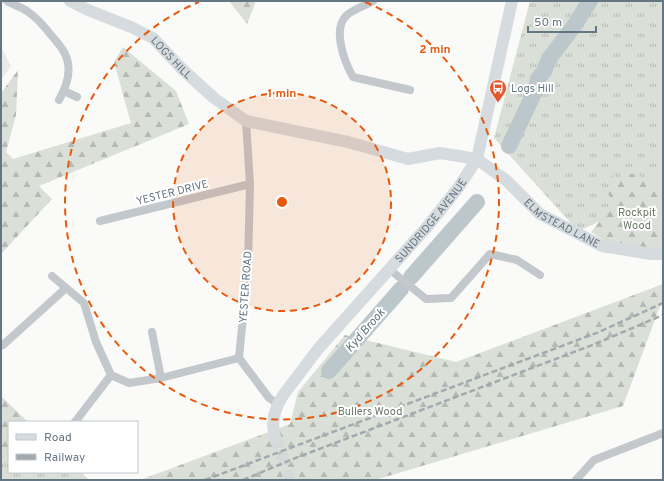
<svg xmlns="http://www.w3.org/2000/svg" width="664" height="481" font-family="Overpass,sans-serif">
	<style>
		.built { fill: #e8e9e9 }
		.grass { fill: url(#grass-tufts) }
		.forest { fill: url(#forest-firs) }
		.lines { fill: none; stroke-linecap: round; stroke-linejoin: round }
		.river { stroke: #bbc7cb; stroke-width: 16 }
		.secondary-tunnel { stroke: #d5d9db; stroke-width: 12; stroke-dasharray: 12 6; stroke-linecap: butt }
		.street { stroke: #c3c8cc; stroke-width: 8 }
		.secondary { stroke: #d6dbdf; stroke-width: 12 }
		.rail { stroke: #a2aab0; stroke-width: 2.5; stroke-dasharray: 6 3; stroke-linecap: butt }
		.ring { fill: none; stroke: #e8590c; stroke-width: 2; stroke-dasharray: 7 5 }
		.labels { text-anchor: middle; stroke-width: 4; stroke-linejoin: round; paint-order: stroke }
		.street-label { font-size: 11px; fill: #657683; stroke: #fff }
		.poi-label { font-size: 11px; fill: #657683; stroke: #fff; text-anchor: start }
		.park-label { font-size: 11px; fill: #687a64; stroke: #fff }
		.water-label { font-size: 12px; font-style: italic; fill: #60757c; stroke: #fff }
		.centre { fill: #e8590c; stroke: #fff; stroke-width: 2 }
		.ring-label { font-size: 12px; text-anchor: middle; font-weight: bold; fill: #e8590c; stroke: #fff; stroke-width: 4; stroke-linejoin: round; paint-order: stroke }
	</style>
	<defs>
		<pattern id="grass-tufts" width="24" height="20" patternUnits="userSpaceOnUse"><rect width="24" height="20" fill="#dadfd7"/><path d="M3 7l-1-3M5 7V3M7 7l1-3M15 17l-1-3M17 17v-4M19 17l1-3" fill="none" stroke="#b4b9b4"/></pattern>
		<pattern id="forest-firs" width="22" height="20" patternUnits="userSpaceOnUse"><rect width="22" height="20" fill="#dadfd7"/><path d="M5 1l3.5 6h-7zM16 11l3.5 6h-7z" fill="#b4b9b4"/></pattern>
	</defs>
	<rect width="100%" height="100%" fill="#fafaf8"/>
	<path class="built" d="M1,47L11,66L1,80Z"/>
	<path class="grass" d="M530,1H663V194L578,231L494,138Z
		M9,456V472H81L88,479L1,480V463Z"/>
	<path class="forest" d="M229,1H256L247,24Z
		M123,47L176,91L189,124L39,186L52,199L1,254V93L18,70L16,115L6,152L13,159L131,123L114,62Z
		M625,174H637L649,181L654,177L660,183L663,181V248H650L605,241L591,232L615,203L608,194L609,178L615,175L617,178L621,179Z
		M663,284V298L623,406L375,480H140L290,424L298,392L345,335L456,362Z
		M1,396L28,422H9V456L1,463Z"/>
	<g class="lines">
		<path class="river" d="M509,146L535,91L538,79L544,71L549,59L574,26L590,1
			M411,277L477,202
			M329,371L401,289"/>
		<path class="secondary-tunnel" d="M275,437L290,480"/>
		<path class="street" d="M7,1C13,5 21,7 27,11C36,17 44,26 51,35C56,41 61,46 64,52C73,68 67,86 59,100
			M373,1C365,6 353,9 346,16C332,30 345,63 353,77L410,90
			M64,91L77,97
			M246,121L250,184L248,266L239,358L269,398L278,404
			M100,221L250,184
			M389,269L426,299L451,298L490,254L517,260L540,275
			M52,276L84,303L96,342L111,375L129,383L161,378L239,358
			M152,332L161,378
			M3,345L66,288
			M75,422L111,375
			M576,480L594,460L663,433"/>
		<g class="secondary">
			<path id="s1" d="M70,1L88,10L131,27L153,38L182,69L214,98L246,121L348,142L408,159L440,153L477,159L507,181L540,214L602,246L651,254H663"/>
			<path id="s2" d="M275,437L273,426L274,416L278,404L284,394L318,349L427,227L458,188L477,159L512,1"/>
		</g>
		<path class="rail" d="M205,480L599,332L663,303
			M243,480L293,459L595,344L663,315"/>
	</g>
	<circle cx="282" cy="202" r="109" fill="#e8590c" fill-opacity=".12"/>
	<g class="ring">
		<circle cx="282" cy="202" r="109"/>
		<path d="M365 2A217 217 0 1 1 199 2"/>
	</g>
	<defs>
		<g id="bus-pin" transform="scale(0.9)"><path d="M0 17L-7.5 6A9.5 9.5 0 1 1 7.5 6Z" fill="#e4572e" stroke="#fff"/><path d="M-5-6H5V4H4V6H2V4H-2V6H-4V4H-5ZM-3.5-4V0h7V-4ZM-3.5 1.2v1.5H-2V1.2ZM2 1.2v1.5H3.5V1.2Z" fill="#fff"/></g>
	</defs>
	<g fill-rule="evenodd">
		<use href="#bus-pin" x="498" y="88"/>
	</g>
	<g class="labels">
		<g class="street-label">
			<text dy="4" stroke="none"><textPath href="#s1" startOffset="118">LOGS HILL</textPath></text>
			<text transform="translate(172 192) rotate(-14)" y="4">YESTER DRIVE</text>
			<text dy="4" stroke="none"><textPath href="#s2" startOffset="273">SUNDRIDGE AVENUE</textPath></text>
			<text dy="4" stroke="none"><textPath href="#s1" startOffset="560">ELMSTEAD LANE</textPath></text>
			<text transform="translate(245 287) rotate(-86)" y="4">YESTER ROAD</text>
		</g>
		<g class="poi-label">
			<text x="511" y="92">Logs Hill</text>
		</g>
		<g class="park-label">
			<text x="637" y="216">Rockpit<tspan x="637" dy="13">Wood</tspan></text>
			<text x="370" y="415">Bullers Wood</text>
		</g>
		<g class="water-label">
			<text transform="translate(365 330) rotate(-49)" y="4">Kyd Brook</text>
		</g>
	</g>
	<circle cx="282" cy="202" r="6" class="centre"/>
	<g class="ring-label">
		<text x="435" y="53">2 min</text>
		<text x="282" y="97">1 min</text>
	</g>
	<rect width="664" height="481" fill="none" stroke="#657683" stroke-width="4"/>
	<rect x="8" y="421" width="130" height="52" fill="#ffffff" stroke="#c1c8cd"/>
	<rect x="16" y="434" width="20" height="6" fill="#d6dbdf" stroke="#c1c8cd"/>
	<text x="44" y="441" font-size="12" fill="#657683">Road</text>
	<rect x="16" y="454" width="20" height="6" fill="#a2aab0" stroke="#c1c8cd"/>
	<text x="44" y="461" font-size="12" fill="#657683">Railway</text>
	<path d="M528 26v6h68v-6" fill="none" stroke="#657683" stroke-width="2"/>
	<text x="534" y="26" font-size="12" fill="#657683" stroke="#ffffff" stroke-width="3" paint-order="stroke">50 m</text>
</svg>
